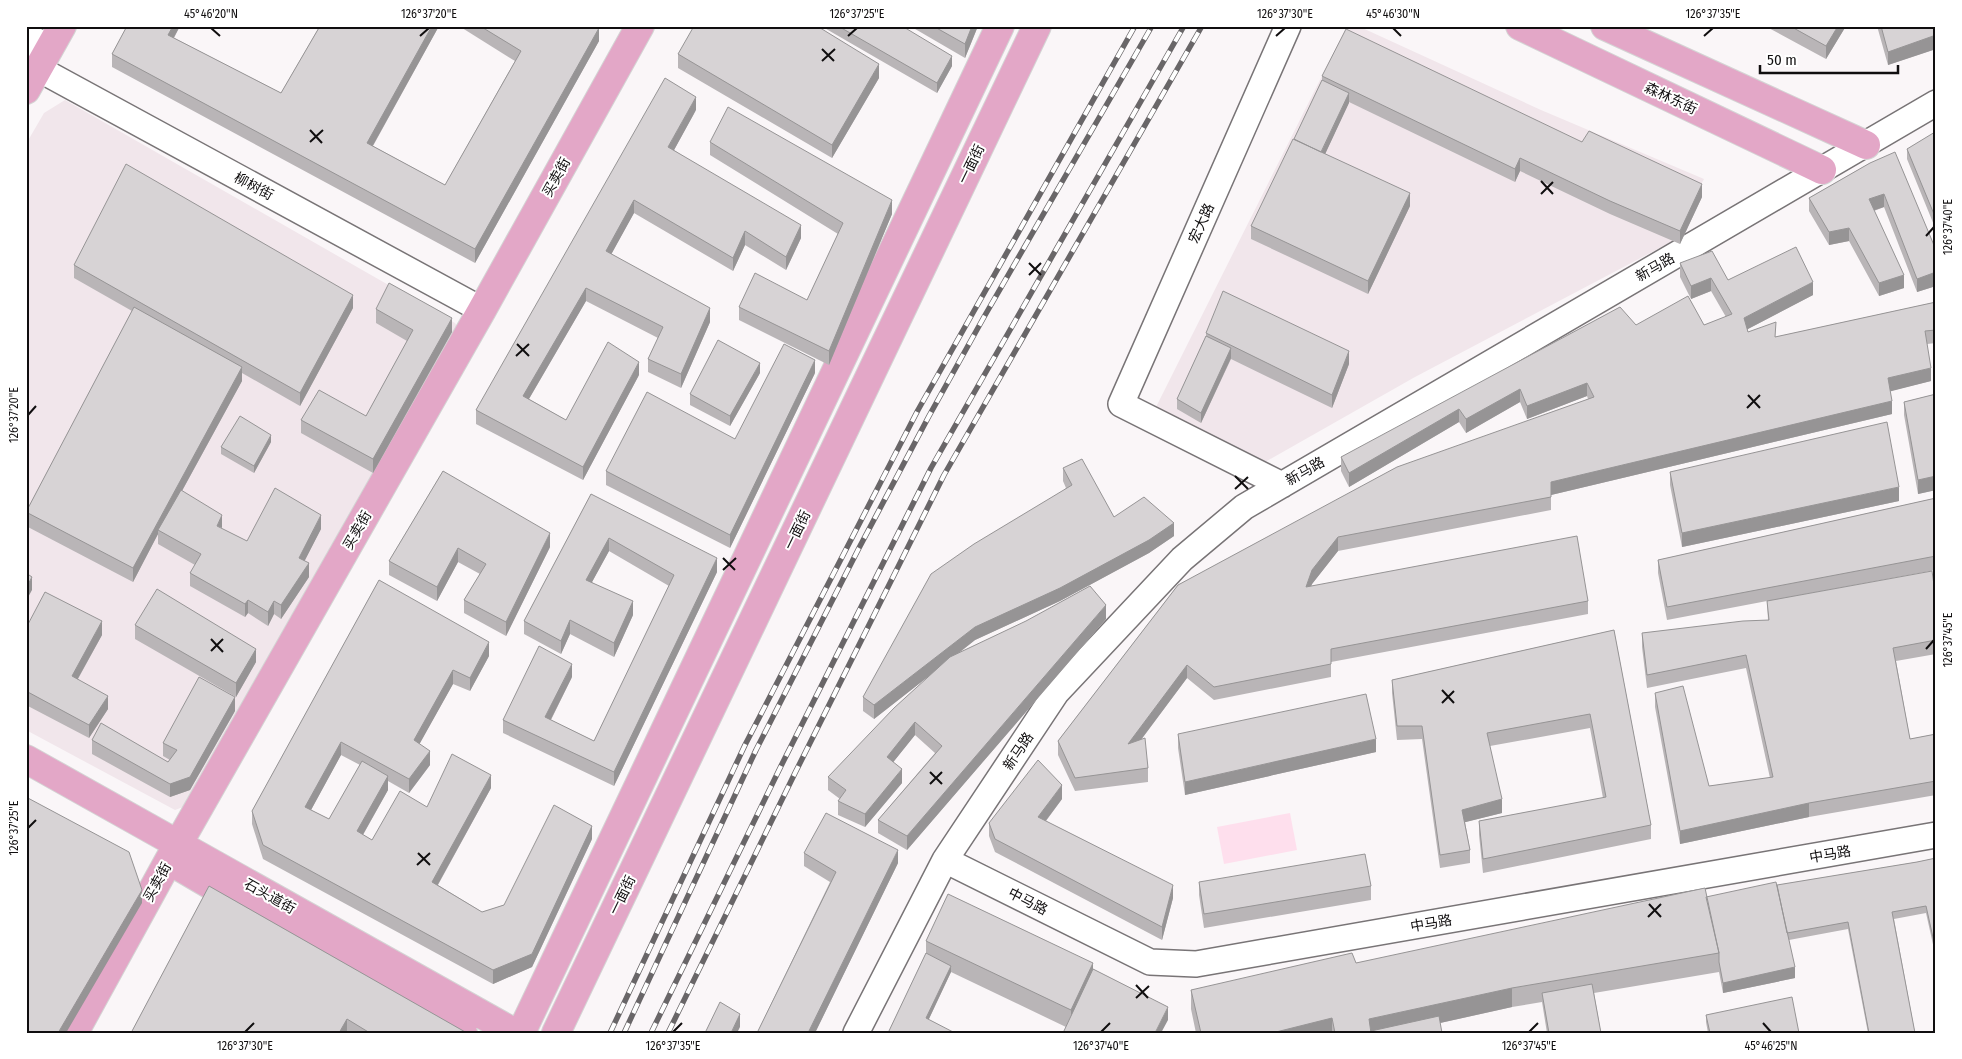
<svg xmlns="http://www.w3.org/2000/svg" width="1962" height="1059" font-family="'Fira Sans Condensed','Noto Sans SC',sans-serif">
	<style>
		.built { fill: #f1e6eb }
		.grass { fill: #fedfed }
		.lines { fill: none; stroke-linecap: round; stroke-linejoin: round }
		.minor-casing { stroke: #787476; stroke-width: 28 }
		.major-casing { stroke: #d4d4d4; stroke-width: 30 }
		.minor { stroke: #fff; stroke-width: 25 }
		.major { stroke: #e3a7c7; stroke-width: 28 }
		.rail-casing { stroke: #696668; stroke-width: 5.5 }
		.rail { stroke: #fff; stroke-width: 4; stroke-dasharray: 11; stroke-linecap: butt }
		.wall { fill: #b9b5b7; fill-rule: evenodd }
		.shaded-wall { fill: #969495 }
		.building { fill: #d7d3d5; stroke: #969495 }
		.ticks { fill: none; stroke: #100e0f; stroke-width: 2 }
		.labels { text-anchor: middle; stroke-width: 4; stroke-linejoin: round; paint-order: stroke }
		.street-label { font-size: 14px; fill: #100e0f; stroke: #fff }
		.neatline { fill: none; stroke: #100e0f; stroke-width: 2 }
		.ticks-label { font-size: 12px; text-anchor: middle; fill: #100e0f }
	</style>
	<rect width="100%" height="100%" fill="#faf6f8"/>
	<path class="built" d="M1347,26H1358L1541,110L1704,179L1671,242L1415,377L1265,462L1155,409Z
		M65,100L455,323L463,337L196,802L175,810L26,730V144L44,113Z"/>
	<path class="grass" d="M1290,813L1297,850L1224,864L1217,827Z"/>
	<g class="lines">
		<g class="minor-casing">
			<path id="minor" d="M26,35L50,48
				M26,62L482,310
				M1282,485L1121,404L1288,26
				M945,860L1150,962L1196,964L1936,835
				M856,1033L945,860L1056,693L1182,559L1244,507L1936,103"/>
		</g>
		<g class="major-casing">
			<path id="major" d="M1520,26L1822,170
				M1605,26L1866,145
				M26,90L62,26
				M26,759L515,1033
				M175,864L463,1033
				M74,1033L169,860L482,310L640,26
				M521,1033L1000,26
				M556,1033L1037,26"/>
		</g>
		<use href="#minor" class="minor"/>
		<use href="#major" class="major"/>
		<g class="rail-casing">
			<path id="rail" d="M610,1033L745,745L918,410L1135,26
				M624,1033L756,750L859,548L929,416L984,317L1152,26
				M651,1033L781,766L931,468L1184,26
				M668,1033L795,773L944,475L1202,26"/>
		</g>
		<use href="#rail" class="rail"/>
	</g>
	<path class="wall" d="M127,26H180L174,38L281,93L318,29L314,26H439L373,146L445,185L515,61L459,26H596L599,41L475,263L112,67V54Z
		M821,26H902L952,66L937,93Z
		M910,26H978L965,58Z
		M1765,26H1846L1826,59Z
		M1877,26H1936V49L1888,65Z
		M678,54L879,78L832,158L678,68Z
		M1322,76L1582,142L1702,197L1680,244L1610,214L1520,171L1515,182L1349,102L1325,154L1410,206L1368,294L1251,239V226L1294,139L1322,80Z
		M696,110L674,150L801,238L786,270L745,245L733,271L634,213L611,254L710,322L681,388L648,372V359L658,338L586,301L529,399L566,420L639,375L583,480L476,424V410Z
		M1936,134V230L1907,159V149Z
		M710,142L892,214L829,365L739,320V307L807,300L838,234L710,155Z
		M1870,163L1936,250V286L1917,292L1884,207L1874,211L1904,288L1879,296L1849,241L1829,245L1809,211V198Z
		M1680,263L1728,280L1813,295L1748,329V332L1776,337L1936,302V343L1927,344L1931,381L1890,391L1892,414L1551,495V510L1338,551L1312,584L1311,586L1588,601V614L1331,662V677L1214,700L1187,678L1141,740L1148,768V782L1075,791L1058,755V741L1178,585L1588,399L1587,396L1527,419L1520,402L1466,433L1459,422L1349,487L1341,471V457L1636,325H1704L1726,317L1711,291L1691,299L1680,277Z
		M74,265L353,308L300,406L242,373V381L182,491L222,529L247,541L321,529L304,561L309,577L281,619L274,614L268,626L248,613L245,617L190,586V573L195,565L158,544V534L133,582L26,526V512L132,311L74,278Z
		M376,309L452,332L373,473L301,433V420L366,416L407,341L376,323Z
		M1206,333L1349,364L1332,408L1231,359L1201,423L1177,409V399L1206,336Z
		M760,373L730,426L690,405V394Z
		M815,373L730,548L606,485V471L735,439Z
		M1936,394V490L1918,494L1904,415V402Z
		M271,442L254,473L221,454V447Z
		M1063,468L1114,517L1174,536L1149,553L1060,601L975,640L959,653L1106,619L907,850L878,833V820L935,753L915,735L893,762L902,783L865,827L838,815V801L840,799L828,790V777L929,676L874,719L863,711V697L1066,488L1063,481Z
		M443,471L550,547L506,636L464,613V600L480,574L458,562L437,601L389,575V561Z
		M1670,472L1899,501L1682,547L1670,485Z
		M591,494L717,572L614,786L503,733V720L572,677L551,720L594,741L669,586L609,551L592,582L633,615L614,657L570,634L561,654L524,634V621Z
		M1936,498V570L1790,597L1936,585V654L1896,661L1910,739L1936,734V795L1809,817L1680,844L1655,707V693L1709,786L1770,778L1746,668L1647,688L1642,647V633L1768,620L1767,601L1667,620L1658,573V560Z
		M379,580L489,656L470,691L453,684L419,744L430,765L409,793L388,781V790L363,835L372,840L427,807L491,788L438,885L482,912L504,905L592,839L532,967L493,984L263,859L252,824V811ZM341,755L360,765L329,819L311,810Z
		M135,625L256,662L236,697L135,639Z
		M26,628L102,635L78,679L108,709L89,738L26,705Z
		M1614,630L1651,825V839L1483,873L1479,835V821L1603,798L1590,728L1490,746L1502,813L1465,822L1470,850V863L1440,868L1422,739L1397,740L1392,693V680Z
		M235,711L190,790L170,797L92,754V740L168,762L170,760L163,756V743Z
		M1178,734L1376,752L1185,795L1178,748Z
		M1062,799L1046,821L1173,898L1162,940L995,852L989,836V823Z
		M804,853L898,863L815,1033H757L830,882L804,866Z
		M1936,858V958L1926,913L1894,919L1915,1033H1868L1848,929L1789,940L1795,978L1723,993L1719,972L1594,993L1601,1033H1547L1542,1002L1512,1007L1440,1023L1442,1033H1196L1191,1009V990L1356,963L1706,897L1917,862Z
		M1199,882L1371,886V900L1204,928L1199,895Z
		M209,886L467,1033H131Z
		M926,941L1093,969L1168,1020L1066,1027L951,972L929,1019L888,1033L926,953Z
		M1706,1015L1799,1033H1708L1706,1022Z"/>
	<path class="shaded-wall" d="M173,26H180L168,48V35Z
		M432,26H439L367,156V143Z
		M972,26H978L965,58V44Z
		M1838,26H1846L1826,59V46Z
		M599,28V41L475,263V249Z
		M1936,35V49L1888,65V52Z
		M952,56V66L937,93V83Z
		M879,64V78L832,158V145Z
		M1349,93V103L1320,165V155Z
		M696,97V110L668,161V147Z
		M1520,158V171L1515,182V169Z
		M1702,184V197L1680,244V231Z
		M1410,193V206L1368,294V281Z
		M1884,194V207L1869,212V199Z
		M634,200V213L606,264V251Z
		M892,200V214L829,365V351Z
		M801,225V238L786,270V257Z
		M1849,228V241L1829,245V232Z
		M745,231V245L733,271V258Z
		M1936,272V286L1917,292V279Z
		M1904,275V288L1879,296V283Z
		M1711,278V291L1691,299V286Z
		M1813,282V295L1744,331V318Z
		M586,288V301L523,409V396Z
		M353,295V308L300,406V393Z
		M710,308V322L681,388V374Z
		M452,318V332L373,473V459Z
		M1231,348V358L1201,423V413Z
		M1349,351V364L1332,408V395Z
		M815,360V373L730,548V535Z
		M639,362V375L583,480V467Z
		M760,363V373L730,426V416Z
		M242,367V381L160,531L158,530V534L133,582V568Z
		M1931,368V381L1888,392V378Z
		M1587,383V396L1527,419V406Z
		M1520,389V402L1466,433V419Z
		M1892,401V414L1551,495V510V482Z
		M1459,409V422L1349,487V473Z
		M271,435V442L254,473V466Z
		M1936,476V490L1918,494V480Z
		M1899,487V501L1682,547V533Z
		M222,515V528L217,526Z
		M321,515V529L299,572V558Z
		M1174,523V536L1149,553L1060,601L975,640L874,719V705L975,627Z
		M550,533V547L506,636V622Z
		M1338,537V551L1312,584L1306,600V587L1312,570Z
		M609,538V551L586,593V580Z
		M458,548V562L437,601V587Z
		M717,558V572L614,786V772Z
		M309,563V577L281,619V605Z
		M32,577V590L26,601V588Z
		M248,600V613L245,617V604Z
		M274,601V614L268,626V612Z
		M633,601V615L614,657V643Z
		M1106,605V619L907,850V836Z
		M570,620V634L561,654V641Z
		M102,621V635L72,689V676Z
		M489,642V656L470,691V678Z
		M256,649V662L236,697V683Z
		M572,664V677L545,731V717Z
		M1187,665V678L1128,757V744Z
		M453,670V684L414,754V740Z
		M108,696V709L89,738V725Z
		M235,697V711L190,790L170,797V784Z
		M915,722V735L887,770V757Z
		M1376,739V752L1185,795V782Z
		M341,742V755L305,821V807Z
		M430,751V765L409,793V779Z
		M902,769V783L865,827V814Z
		M491,775V788L432,895V882Z
		M388,776V790L357,845V831Z
		M1062,785V799L1038,831V817Z
		M1502,799V813L1462,823V810Z
		M1809,803V817L1680,844V831Z
		M592,826V839L532,967L493,984V970Z
		M898,850V863L815,1033H808Z
		M1173,885V898L1162,940V927Z
		M142,890V903L66,1033H58Z
		M1093,963V982L1071,1029V1010Z
		M951,966V972L926,1025V1018Z
		M1795,967V978L1723,993V983Z
		M1512,988V1007L1395,1033H1369V1019Z
		M1168,1007V1020L1161,1033H1155Z
		M740,1014V1027L737,1033H731Z
		M1332,1018V1033H1272Z
		M347,1019V1033H339Z"/>
	<path class="building" d="M127,26H173L168,35L281,93L320,26H432L367,143L445,185L521,51L480,26H596L599,28L475,249L112,54Z
		M694,26H817L879,64L832,145L678,54Z
		M838,26H902L952,56L937,83Z
		M933,26H972L965,44Z
		M1790,26H1838L1826,46Z
		M1881,26H1936V35L1888,52Z
		M1346,29L1582,142L1589,131L1702,184L1680,231L1610,201L1520,158L1515,169L1322,76Z
		M665,78L696,97L668,147L801,225L786,257L745,231L733,258L634,200L606,251L710,308L681,374L648,359L663,327L586,288L523,396L566,420L608,342L639,362L583,467L476,410Z
		M1322,80L1349,93L1321,152L1294,139Z
		M728,107L892,200L829,351L739,307L755,273L807,300L843,223L710,142Z
		M1935,132L1936,134V219L1907,149Z
		M1293,139L1410,193L1368,281L1251,226Z
		M1895,152L1936,250V272L1917,279L1884,194L1869,199L1904,275L1879,283L1849,228L1829,232L1809,198L1870,163Z
		M126,164L353,295L300,393L74,265Z
		M1796,247L1813,282L1744,318L1748,332L1776,322L1775,337L1936,302V330L1925,331L1931,368L1888,378L1892,401L1551,482V497L1338,537L1312,570L1306,587L1577,536L1588,601L1331,649V664L1214,687L1187,665L1128,744L1145,738L1148,768L1075,778L1058,741L1178,585L1397,467L1594,397L1587,383L1527,406L1520,389L1466,419L1459,409L1349,473L1341,457L1620,307L1636,325L1688,296L1704,325L1732,314L1711,278L1691,286L1680,263L1712,251L1728,280Z
		M389,283L452,318L373,459L301,420L319,390L366,416L413,330L376,309Z
		M1223,291L1349,351L1332,395L1206,333Z
		M134,307L242,367L133,568L26,512Z
		M1206,336L1231,348L1201,413L1177,399Z
		M718,340L760,363L730,416L690,394Z
		M784,344L815,360L730,535L606,471L647,392L735,439Z
		M1936,394V476L1918,480L1904,402Z
		M240,416L271,435L254,466L221,447Z
		M1887,422L1899,487L1682,533L1670,472Z
		M1082,459L1114,517L1144,497L1174,523L1149,540L1060,588L975,627L874,705L863,697L931,574L974,544L1072,485L1063,468Z
		M443,471L550,533L506,622L464,600L486,564L458,548L437,587L389,561Z
		M275,488L321,515L299,558L309,563L281,605L274,601L268,612L248,600L245,604L190,573L201,554L158,530L181,490L222,515L217,526L247,541Z
		M591,494L717,558L614,772L503,720L539,646L572,664L545,717L594,741L674,575L609,538L586,580L633,601L614,643L570,620L561,641L524,621Z
		M1936,498V556L1667,607L1658,560Z
		M1932,571L1934,585H1936V640L1893,648L1910,739L1936,734V781L1809,803L1680,831L1655,693L1683,686L1709,786L1773,777L1746,655L1647,675L1642,633L1743,621L1769,620L1767,601Z
		M26,573L32,577L26,588Z
		M379,580L489,642L470,678L453,670L414,740L430,751L409,779L341,742L305,807L329,819L362,761L388,776L357,831L372,840L400,791L427,807L452,754L491,775L432,882L482,912L504,905L554,805L592,826L532,954L493,970L263,845L252,811Z
		M1090,586L1106,605L907,836L878,820L942,746L915,722L887,757L902,769L865,814L838,801L846,790L828,777L894,708L950,657L1026,621Z
		M157,589L256,649L236,683L135,625Z
		M45,592L102,621L72,676L108,696L89,725L26,691V628Z
		M1614,630L1651,825L1483,859L1479,821L1606,797L1590,714L1487,733L1502,799L1462,810L1470,850L1440,855L1422,726H1397L1392,680Z
		M199,677L235,697L190,777L170,784L92,740L101,723L168,762L177,750L163,743Z
		M1366,694L1376,739L1185,782L1178,734Z
		M1038,760L1062,785L1038,817L1173,885L1162,927L995,839L989,823Z
		M26,797L129,852L142,890L58,1033H26Z
		M826,813L898,850L808,1033H757L836,872L804,853Z
		M1365,854L1371,886L1204,914L1199,882Z
		M1936,858V951L1926,906L1892,912L1915,1033H1869L1848,922L1787,933L1777,885L1917,862Z
		M1776,882L1795,967L1723,983L1719,962V953L1706,897Z
		M209,886L467,1033H370L347,1019L339,1033H131Z
		M1705,888L1719,953L1512,988L1369,1019L1371,1033H1335L1332,1018L1272,1033H1201L1191,990L1352,953L1356,963Z
		M948,894L1093,963L1071,1010L926,941Z
		M926,953L951,966L926,1018L955,1033H888Z
		M1093,969L1168,1007L1155,1033H1063Z
		M1592,984L1601,1033H1549L1542,993Z
		M1792,997L1799,1033H1710L1706,1015Z
		M720,1002L740,1014L731,1033H705Z
		M1439,1016L1442,1033H1371V1031Z"/>
	<path class="ticks" d="M211,28L220,36M1393,28L1401,36M420,36L429,28M848,36L857,28M1276,36L1285,28M1704,36L1713,28M822,49L834,61M822,61L835,49M310,130L322,143M310,142L323,130M1541,181L1553,194M1541,194L1553,182M1926,236L1934,227M1029,263L1041,275M1029,275L1041,263M517,344L529,356M516,356L529,344M1748,395L1760,408M1747,408L1760,395M28,415L36,406M1235,476L1248,489M1235,489L1248,477M723,558L735,570M723,570L736,558M211,639L223,652M1926,649L1934,640M211,651L223,639M1442,690L1454,703M1442,703L1454,691M930,772L942,784M930,784L942,772M28,828L36,820M418,853L430,865M417,865L430,853M1649,904L1661,917M1648,917L1661,904M1136,985L1148,998M1136,998L1149,986M1763,1023L1771,1032M245,1032L254,1023M673,1032L682,1023M1101,1032L1110,1023M1529,1032L1538,1023"/>
	<g class="labels">
		<g class="street-label">
			<text transform="translate(1671 98) rotate(25)" y="5">森林东街</text>
			<text transform="translate(971 164) rotate(-64)" y="5">一面街</text>
			<text transform="translate(556 177) rotate(-61)" y="5">买卖街</text>
			<text transform="translate(254 186) rotate(28)" y="5">柳树街</text>
			<text transform="translate(1201 223) rotate(-66)" y="5">宏大路</text>
			<text transform="translate(1655 267) rotate(-30)" y="5">新马路</text>
			<text transform="translate(1305 471) rotate(-30)" y="5">新马路</text>
			<text transform="translate(357 530) rotate(-60)" y="5">买卖街</text>
			<text transform="translate(797 530) rotate(-64)" y="5">一面街</text>
			<text transform="translate(1018 751) rotate(-56)" y="5">新马路</text>
			<text transform="translate(1830 854) rotate(-10)" y="5">中马路</text>
			<text transform="translate(157 882) rotate(-61)" y="5">买卖街</text>
			<text transform="translate(622 895) rotate(-64)" y="5">一面街</text>
			<text transform="translate(270 896) rotate(29)" y="5">石头道街</text>
			<text transform="translate(1028 901) rotate(27)" y="5">中马路</text>
			<text transform="translate(1431 923) rotate(-10)" y="5">中马路</text>
		</g>
	</g>
	<rect width="1962" height="1059" fill="none" stroke="#ffffff" stroke-width="55"/>
	<path d="M1760 65v8h138v-8" fill="none" stroke="#100e0f" stroke-width="2.5"/>
	<text x="1767" y="65" font-size="15" fill="#100e0f" stroke="#ffffff" stroke-width="4" paint-order="stroke">50 m</text>
	<rect x="28" y="28" width="1906" height="1004" class="neatline"/>
	<g class="ticks-label">
		<text x="211" y="18">45°46'20"N</text>
		<text x="429" y="18">126°37'20"E</text>
		<text x="857" y="18">126°37'25"E</text>
		<text x="1285" y="18">126°37'30"E</text>
		<text x="1393" y="18">45°46'30"N</text>
		<text x="1713" y="18">126°37'35"E</text>
		<text transform="translate(1948 227) rotate(-90)" y="4">126°37'40"E</text>
		<text transform="translate(14 415) rotate(-90)" y="4">126°37'20"E</text>
		<text transform="translate(1948 640) rotate(-90)" y="4">126°37'45"E</text>
		<text transform="translate(14 828) rotate(-90)" y="4">126°37'25"E</text>
		<text x="245" y="1050">126°37'30"E</text>
		<text x="673" y="1050">126°37'35"E</text>
		<text x="1101" y="1050">126°37'40"E</text>
		<text x="1529" y="1050">126°37'45"E</text>
		<text x="1771" y="1050">45°46'25"N</text>
	</g>
</svg>
